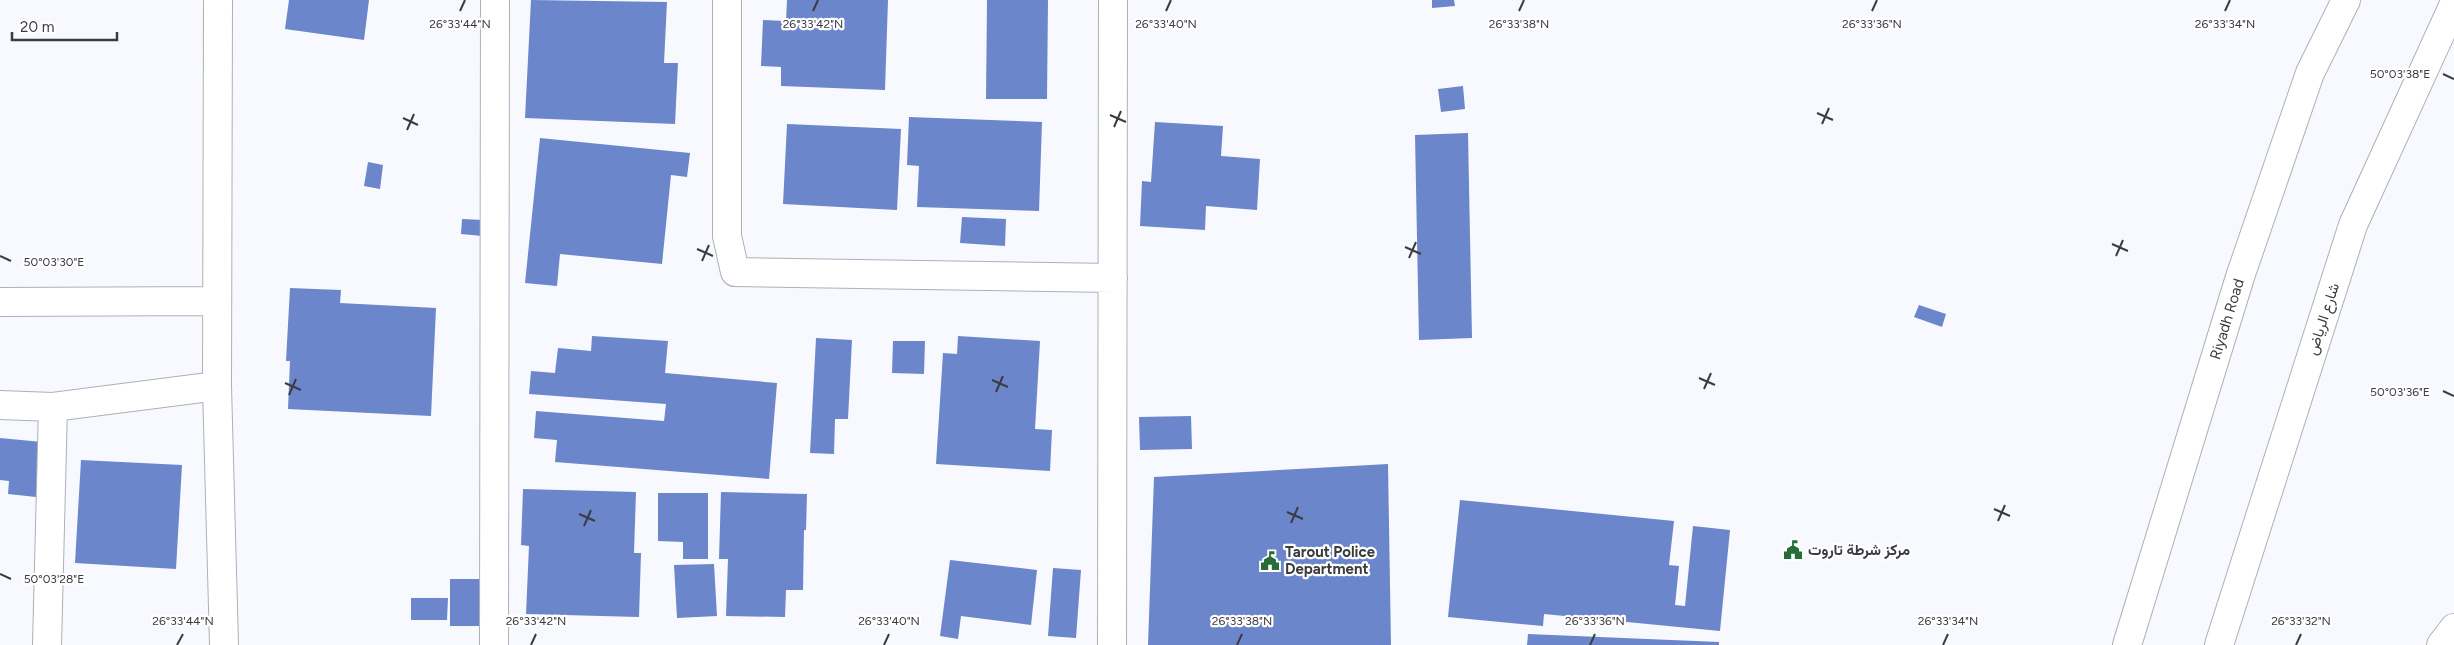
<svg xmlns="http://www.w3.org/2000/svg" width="2454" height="645" font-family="Figtree,Vazirmatn,sans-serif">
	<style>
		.building { fill: #6b86ca }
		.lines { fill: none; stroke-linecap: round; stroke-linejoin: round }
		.street-casing { stroke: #adb0b8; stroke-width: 30 }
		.primary-casing { stroke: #adb0b8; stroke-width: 30 }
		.street { stroke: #fff; stroke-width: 28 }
		.primary { stroke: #fff; stroke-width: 28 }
		.ticks { fill: none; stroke: #3b3c40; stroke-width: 2 }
		.labels { text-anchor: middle; stroke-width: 4.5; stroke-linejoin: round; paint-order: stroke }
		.street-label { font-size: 15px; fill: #3b3c40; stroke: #fff }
		.poi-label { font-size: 15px; font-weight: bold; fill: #3b3c40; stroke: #fff; text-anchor: start }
		.ticks-label { font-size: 12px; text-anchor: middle; fill: #3b3c40; stroke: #fff; stroke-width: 4.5; stroke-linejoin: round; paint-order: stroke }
	</style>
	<rect width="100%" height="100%" fill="#f7f9fe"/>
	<path class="building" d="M289,0H369L364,40L285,29Z
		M531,0L667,2L664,63H678L675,124L525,118Z
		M787,0H888L885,90L781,86V67L761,66L763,20L786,21Z
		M987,0H1048L1047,99H986Z
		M1432,0H1454L1455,6L1432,8Z
		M1463,86L1465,109L1441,112L1438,89Z
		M909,117L1042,122L1039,211L917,207L919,166L907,165Z
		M1155,122L1223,126L1221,156L1260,159L1257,210L1206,206L1205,230L1140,226L1142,181L1151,182Z
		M787,124L901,129L897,210L783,204Z
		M1468,133L1472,338L1419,340L1415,135Z
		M540,138L690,153L687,177L671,175L662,264L560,254L557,286L525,283Z
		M368,162L383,165L380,189L364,186Z
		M962,217L1006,219L1005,246L960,243Z
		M462,219L483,220L482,236L461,234Z
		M290,288L341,290L340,303L436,308L431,416L288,409L290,361H286Z
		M1919,305L1946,314L1942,327L1914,317Z
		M592,336L668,341L665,373L777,383L769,479L555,462L557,440L534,438L536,411L664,421L666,404L529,394L531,371L555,373L558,348L591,351Z
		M958,336L1040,341L1035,429L1052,430L1050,471L936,464L943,353L957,354Z
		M816,338L852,340L848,419H835L834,454L810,453Z
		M893,341H925L924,374L892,373Z
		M1191,416L1192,449L1140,450L1139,417Z
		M0,438L42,442L36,497L8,494L9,481L0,480Z
		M81,460L182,465L176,569L75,563Z
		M1388,464L1391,645H1148L1154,477Z
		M523,489L636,492L634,553H641L639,617L526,614L529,546L521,545Z
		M721,492L807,494L806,530H804L803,590H786L785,617L726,616L728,559H719Z
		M658,493H708V559H683V542L658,541Z
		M1460,500L1674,521L1669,565L1679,566L1675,605L1685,606L1693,526L1730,530L1720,631L1544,614L1543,626L1448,617Z
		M950,560L1037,570L1031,625L961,616L958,639L940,636Z
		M714,564L717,616L677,618L674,565Z
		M1053,568L1081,570L1076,638L1048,636Z
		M450,579H482L483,626H450Z
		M411,598H448L447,620H411Z
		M1528,634L1719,642V645H1527Z"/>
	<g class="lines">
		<g class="street-casing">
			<path id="street" d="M218,0L217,386L224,645
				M727,0V236L735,272L1113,278
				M0,302L217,301
				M0,405L53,407L217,386
				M47,645L53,407
				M494,645L495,0
				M1112,645L1113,0
				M2441,645L2454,628"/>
		</g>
		<g class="primary-casing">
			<g id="primary">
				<path id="s1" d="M2127,645L2240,277L2310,73L2346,0"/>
				<path d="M2219,645L2353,225L2454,4"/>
			</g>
		</g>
		<use href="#street" class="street"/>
		<use href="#primary" class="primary"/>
	</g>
	<path class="ticks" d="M460,11L465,0M813,11L818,0M1166,11L1171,0M1519,11L1524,0M1872,11L1877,0M2225,11L2230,0M2443,74L2454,79M1817,113L1833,120M1110,115L1126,122M403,118L418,125M1822,124L1829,108M1114,127L1121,111M407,130L414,114M2112,244L2128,251M1405,247L1421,254M697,249L713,256M0,256L11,261M2116,256L2123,240M1409,258L1416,242M702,261L709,245M1699,378L1715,385M992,380L1008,387M285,383L301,390M1704,389L1711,373M2443,391L2454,396M996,392L1003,376M289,395L296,379M1994,509L2010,516M1287,512L1303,519M579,514L595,521M1998,521L2005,505M1291,523L1298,507M584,526L591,510M0,574L11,579M177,645L183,634M531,645L536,634M884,645L889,634M1237,645L1242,634M1590,645L1595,634M1943,645L1948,634M2296,645L2301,634"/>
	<defs>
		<g id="civic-bare" transform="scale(1.5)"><path d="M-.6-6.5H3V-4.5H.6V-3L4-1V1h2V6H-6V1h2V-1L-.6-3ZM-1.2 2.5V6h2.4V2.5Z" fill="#266d3a" stroke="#fff" stroke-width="2.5" paint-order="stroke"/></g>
	</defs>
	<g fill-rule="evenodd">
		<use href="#civic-bare" x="1793" y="550"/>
		<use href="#civic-bare" x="1270" y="561"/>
	</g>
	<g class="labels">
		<g class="street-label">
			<text dy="5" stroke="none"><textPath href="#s1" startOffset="341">Riyadh Road</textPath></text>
			<text transform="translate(2323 319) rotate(-72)" y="5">شارع الرياض</text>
		</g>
		<g class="poi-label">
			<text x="1808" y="555">مركز شرطة تاروت</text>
			<text x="1285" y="557">Tarout Police<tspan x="1285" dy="17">Department</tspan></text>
		</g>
	</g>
	<g class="ticks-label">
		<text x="460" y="28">26°33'44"N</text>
		<text x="1519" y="28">26°33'38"N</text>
		<text x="1872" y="28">26°33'36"N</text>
		<text x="2225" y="28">26°33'34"N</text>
		<text x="813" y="28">26°33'42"N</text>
		<text x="1166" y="28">26°33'40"N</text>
		<text x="2400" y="78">50°03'38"E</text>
		<text x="54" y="266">50°03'30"E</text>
		<text x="2400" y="396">50°03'36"E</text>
		<text x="54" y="583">50°03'28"E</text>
		<text x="183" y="625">26°33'44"N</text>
		<text x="536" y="625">26°33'42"N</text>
		<text x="889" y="625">26°33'40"N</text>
		<text x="1242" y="625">26°33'38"N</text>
		<text x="1595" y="625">26°33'36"N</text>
		<text x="1948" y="625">26°33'34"N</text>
		<text x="2301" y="625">26°33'32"N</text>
	</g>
	<path d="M12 32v8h105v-8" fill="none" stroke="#3b3c40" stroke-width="2.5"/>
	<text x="20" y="32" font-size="15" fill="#3b3c40" stroke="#ffffff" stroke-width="4" paint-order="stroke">20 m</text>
</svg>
